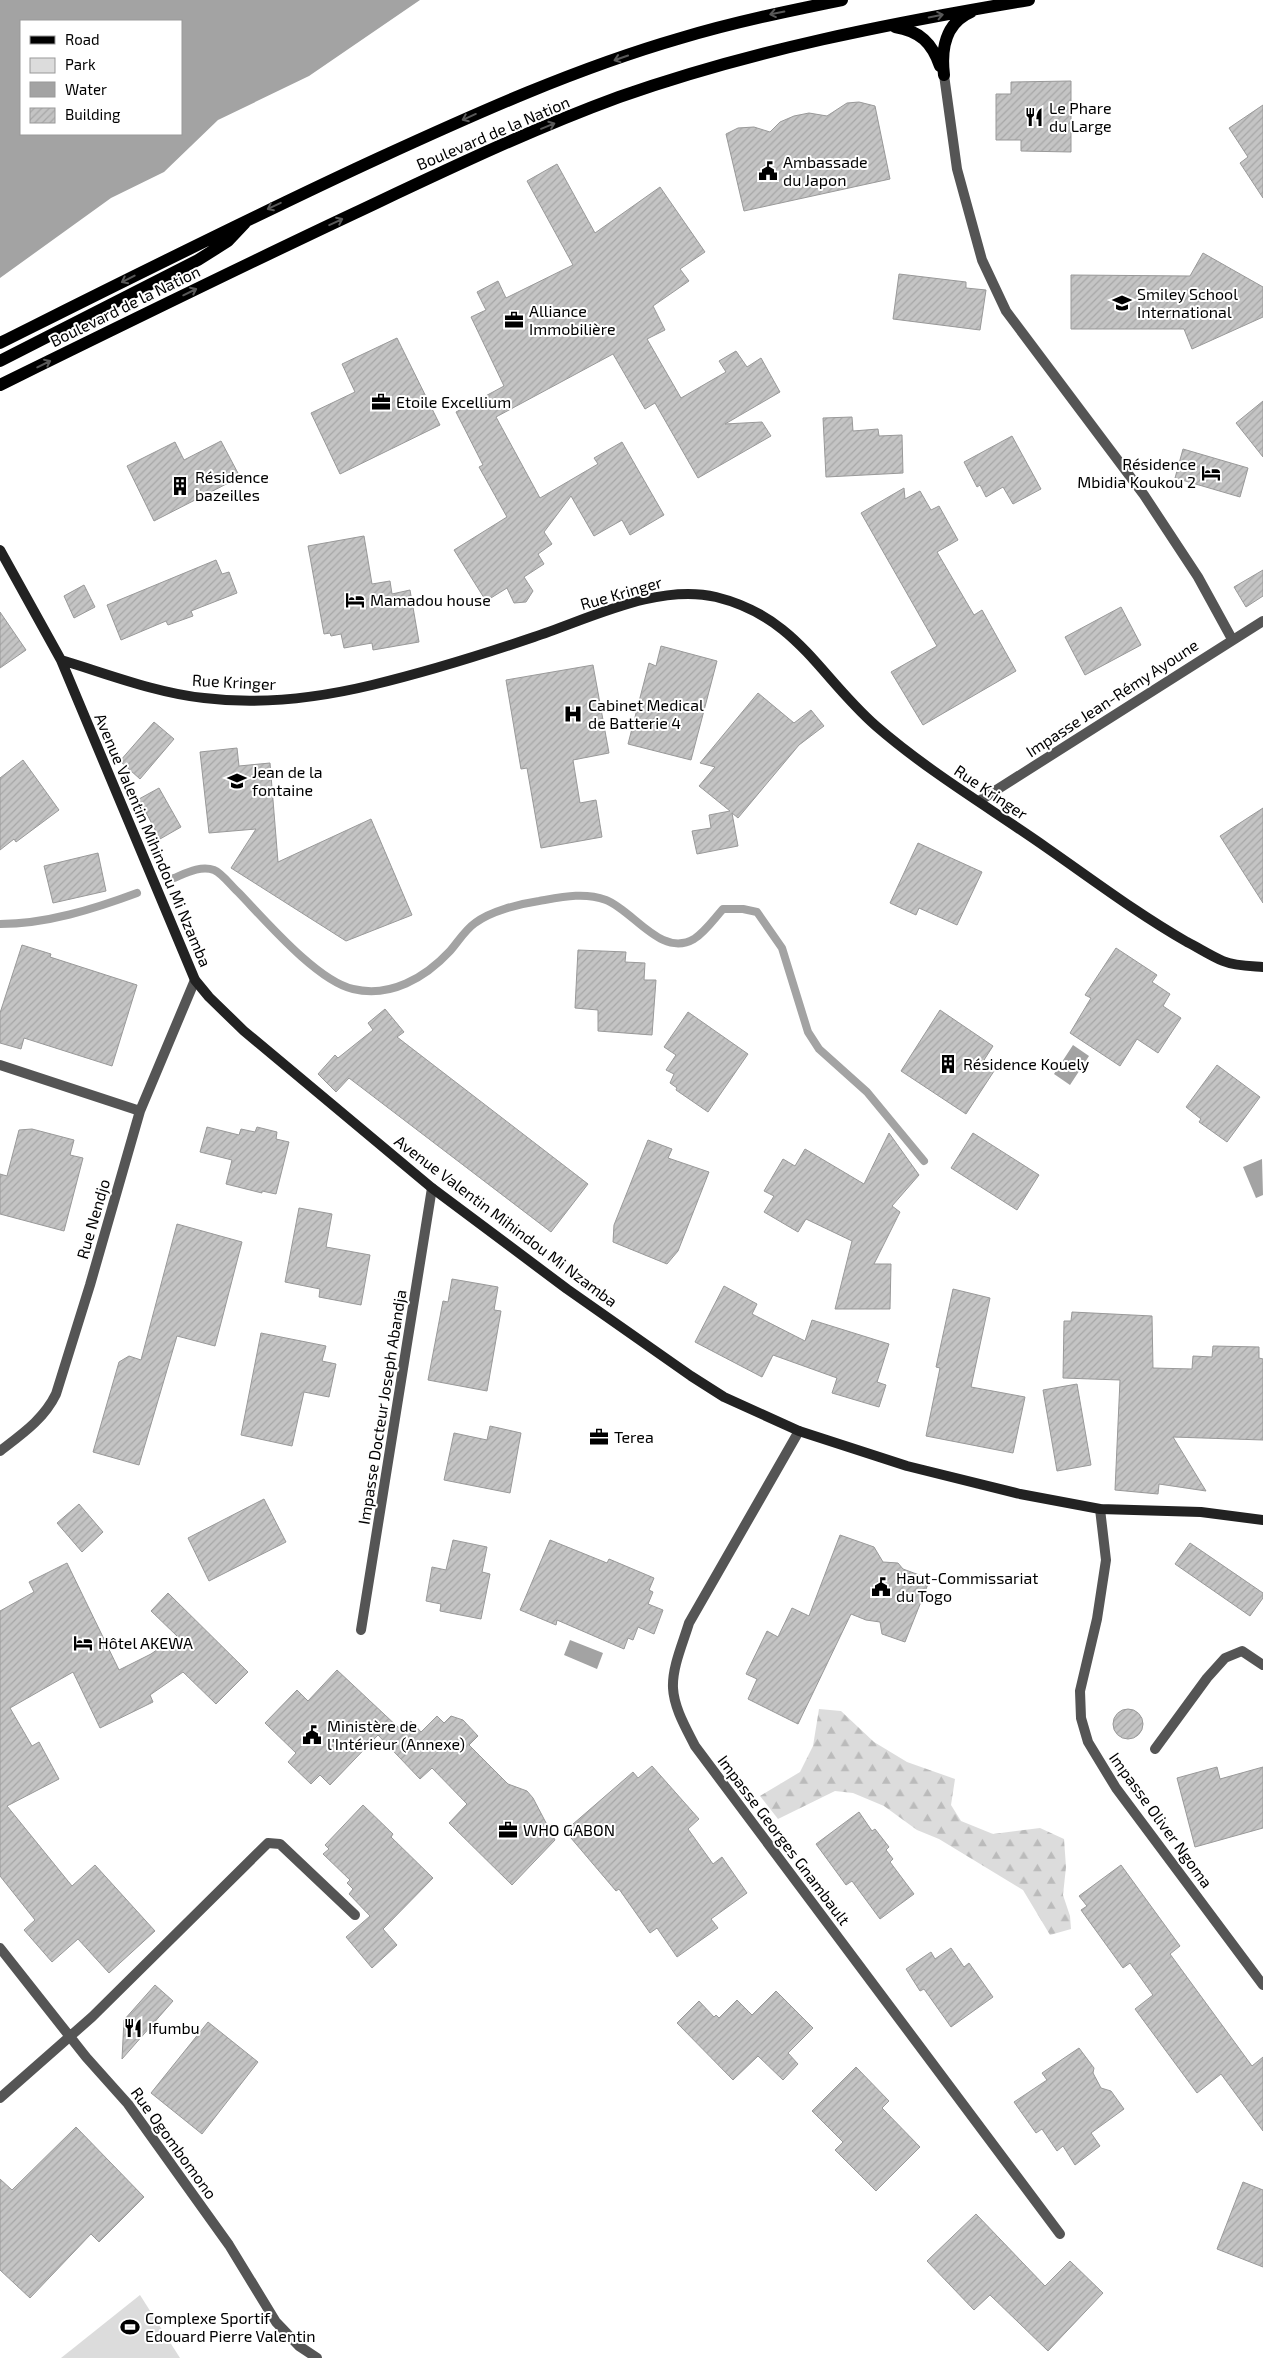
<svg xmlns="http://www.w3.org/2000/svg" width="1263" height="2358" font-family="'Exo 2',sans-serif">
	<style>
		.green { fill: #dcdcdc }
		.forest { fill: url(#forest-firs) }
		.water { fill: #a3a3a3; fill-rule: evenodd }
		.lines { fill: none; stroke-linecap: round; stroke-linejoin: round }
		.stream { stroke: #a3a3a3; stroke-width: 8 }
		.building { fill: url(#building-hatch); stroke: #999 }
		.lane { stroke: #555; stroke-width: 10 }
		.street { stroke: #555; stroke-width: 10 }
		.secondary { stroke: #222; stroke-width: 10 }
		.primary { stroke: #000; stroke-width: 12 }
		.oneway { stroke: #595959 }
		.labels { text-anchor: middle; stroke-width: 4; stroke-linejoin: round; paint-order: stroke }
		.poi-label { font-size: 16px; fill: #000; stroke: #fff; text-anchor: start }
		.street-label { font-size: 16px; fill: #000; stroke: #fff }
	</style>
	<defs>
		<pattern id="forest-firs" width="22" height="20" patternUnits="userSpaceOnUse" patternTransform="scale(1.25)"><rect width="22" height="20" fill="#dcdcdc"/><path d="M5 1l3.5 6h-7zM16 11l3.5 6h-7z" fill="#bbb"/></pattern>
		<pattern id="building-hatch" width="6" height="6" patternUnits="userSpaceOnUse" patternTransform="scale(1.25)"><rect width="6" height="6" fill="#c4c4c4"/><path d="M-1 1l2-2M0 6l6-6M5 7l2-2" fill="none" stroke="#a7a7a7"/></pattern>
	</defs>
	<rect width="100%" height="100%" fill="#fff"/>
	<path class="green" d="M140,2295L180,2358H61Z"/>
	<path class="forest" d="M819,1709L841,1711L874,1742L907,1762L955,1779L951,1805L961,1821L993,1834L1040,1828L1064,1839L1066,1867L1063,1895L1070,1916L1071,1929L1050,1935L1023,1890L939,1839L917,1830L884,1806L853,1793L835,1791L778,1819L760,1796L800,1772L813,1746Z"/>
	<path class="water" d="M0,0H420L309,76L218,120L164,172L111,198L0,278ZM21,21H181V134H21Z
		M1073,1045L1089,1056L1070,1085L1054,1074Z
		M1262,1159L1263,1195L1256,1198L1243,1167Z
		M570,1640L603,1653L597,1669L564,1655Z"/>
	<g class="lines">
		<path class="stream" d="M174,878C186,873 201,865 214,870C222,873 232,887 239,893C265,920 317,981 353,989C390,998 425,978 450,951C458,942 465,930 475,923C491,911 519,904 539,901C562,897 584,892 606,900C634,911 661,958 694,939C705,932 714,919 723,909H743L757,912L782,948L808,1032L819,1049L867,1092L924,1161
			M0,924C46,924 94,909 137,893"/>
	</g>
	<path class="building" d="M1071,81V152L1021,151V140H996V94H1011V82Z
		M859,102L875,106L890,179L744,211L726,134L738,128L754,127L770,132L780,122L794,116L809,113L827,116L847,103Z
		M1263,105V198L1240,163L1248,157L1229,128Z
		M557,164L595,233L660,187L705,252L680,269L689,281L653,306L665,330L647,339L681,398L726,372L719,361L736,351L747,367L761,358L780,392L725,424L762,422L771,436L698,478L655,403L645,409L613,354L496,417L540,498L598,464L594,458L622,442L664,515L630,535L622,520L594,536L571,496L544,532L552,544L538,554L544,564L524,577L533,591L526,602L514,603L507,588L486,601L454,550L507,517L479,467L483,465L456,412L504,386L471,317L486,310L477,292L498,281L506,298L573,265L527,181Z
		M1203,253L1263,287V317L1192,349L1184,329H1071V275L1190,276Z
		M899,274L966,282V288L986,290L980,330L893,319Z
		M397,338L440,425L340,474L311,413L355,392L342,364Z
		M1263,401V457L1236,423Z
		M852,417L853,431L878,429L879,436L902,435L903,473L826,477L823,418Z
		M1012,436L1041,489L1013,504L1003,487L986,497L980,485L977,487L964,462Z
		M221,441L240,477L154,521L127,466L175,442L184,460Z
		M1183,449L1248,468L1240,497L1175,478Z
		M904,488L905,499L920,491L931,510L939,506L958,540L937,552L974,615L982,610L1016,671L923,725L891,672L937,646L861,513Z
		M364,536L372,584L390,581L392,594L410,590L419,642L373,650L372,643L344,648L341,634L331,636L330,633L324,634L308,546Z
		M216,560L222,574L229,572L237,593L191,611L193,616L168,625L166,621L121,640L107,605Z
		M1263,570V596L1246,607L1234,587Z
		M84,585L95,607L74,618L64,596Z
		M1121,607L1141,645L1085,675L1065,637Z
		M0,612L26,650L0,668Z
		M661,646L717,661L691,760L628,744L649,663L656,666Z
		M593,665L609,753L573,760L580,803L596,800L602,837L541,848L527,768L521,769L506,680Z
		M758,693L794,723L811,710L824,726L799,745L738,818L732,813L738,846L697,854L692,831L711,828L709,815L730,811L699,786L715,767L700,763Z
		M154,722L174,739L140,779L120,761Z
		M237,748L239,766L270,763L278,862L371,819L412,915L346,941L231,868L256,829L209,833L200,752Z
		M23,760L59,810L16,842L14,839L0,850V778Z
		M159,788L181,827L160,839L139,799Z
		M1263,808V903L1220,836Z
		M918,843L982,872L957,925L919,908L916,915L890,903Z
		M98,853L106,891L53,903L44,866Z
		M22,945L51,954L50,957L137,985L112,1066L24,1038L21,1049L0,1043V1013Z
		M1116,948L1157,975L1152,982L1170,994L1163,1006L1181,1018L1158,1053L1137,1039L1120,1066L1070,1033L1091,998L1085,995Z
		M578,950L626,952L625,962L645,963L644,980H656L652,1035L598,1031V1010L575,1008Z
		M385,1009L404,1032L397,1037L588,1184L551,1232L349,1078L336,1092L318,1074L335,1055L338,1058L373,1030L368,1023Z
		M940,1010L993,1046L984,1060L996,1068L966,1114L901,1071Z
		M688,1012L748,1054L708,1112L676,1090L677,1088L670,1083L674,1074L666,1070L676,1055L664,1047Z
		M1217,1065L1260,1097L1227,1142L1199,1122L1201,1119L1186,1107Z
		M207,1127L239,1135L241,1129L255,1132L257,1127L277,1132L276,1139L289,1142L276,1194L262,1191V1193L226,1184L232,1160L200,1152Z
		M32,1129L74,1140L70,1155L83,1158L64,1231L0,1214V1174L7,1176L19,1130Z
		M889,1133L919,1175L892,1206L900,1212L874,1264H891L890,1309H835L852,1241L806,1219L798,1232L764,1212L774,1196L764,1191L783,1159L795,1166L805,1149L864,1184Z
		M973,1133L1039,1175L1017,1210L951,1168Z
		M648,1140L672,1149L668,1158L709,1172L678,1251L667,1264L613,1242L614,1225Z
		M299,1208L332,1214L326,1247L370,1255L361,1305L319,1297L320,1289L285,1282Z
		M177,1224L242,1242L215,1346L177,1336L139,1465L93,1452L119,1362L129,1356L141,1360Z
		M452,1279L498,1287L494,1310L501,1311L487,1391L428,1380L443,1301L448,1302Z
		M724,1286L757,1304L752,1314L805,1341L812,1320L889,1344L877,1382L886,1385L879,1407L832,1393L837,1378L773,1355L762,1377L695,1342Z
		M953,1289L990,1298L971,1387L1025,1397L1013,1453L926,1436L940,1368L936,1367Z
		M1072,1312L1152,1316L1153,1368L1192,1369L1193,1356L1212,1357L1213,1346L1259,1347V1358L1263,1359V1440L1173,1437L1206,1491L1159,1484L1158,1494L1115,1490L1120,1380L1063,1378L1064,1321H1071Z
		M261,1333L326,1346L322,1361L336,1364L329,1397L304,1392L292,1446L241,1435Z
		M1077,1384L1091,1465L1057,1471L1043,1390Z
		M490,1426L521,1433L510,1493L444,1480L454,1433L487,1440Z
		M264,1499L286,1542L209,1581L188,1538Z
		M79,1504L103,1532L82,1552L57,1523Z
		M840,1535L874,1547L883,1562L898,1563L903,1569L930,1579L905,1642L882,1634L880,1622L866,1620L851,1614L798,1724L748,1699L757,1679L746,1674L767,1631L778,1637L792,1608L809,1616Z
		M453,1540L487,1547L482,1572L490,1574L481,1619L440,1611L441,1604L426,1601L432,1567L446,1570Z
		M550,1540L607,1563L609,1559L654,1578L649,1590L653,1592L648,1604L663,1610L654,1634L638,1627L633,1640L628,1638L624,1649L557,1620L556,1625L520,1610Z
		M1190,1543L1263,1593V1598L1250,1616L1175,1564Z
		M67,1563L119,1670L151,1654L177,1636L151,1611L168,1593L248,1672L216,1704L183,1672L150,1695L153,1702L100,1728L73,1672L10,1708L32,1746L39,1742L59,1779L7,1806L72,1886L95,1865L155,1931L109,1973L78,1939L52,1962L24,1930L35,1920L0,1876V1611L34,1592L29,1582Z
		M337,1670L401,1730L411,1721L421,1732L437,1716L444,1723L451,1716L463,1720L478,1736L469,1745L508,1784L527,1791L533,1798L555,1840L512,1885L449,1823L467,1804L432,1768L420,1779L378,1735L330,1785L320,1775L311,1784L288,1762L296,1753L265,1723L297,1690L308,1701Z
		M1113 1724a15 15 0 1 1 30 0a15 15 0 1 1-30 0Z
		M652,1766L699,1819L688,1829L713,1864L722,1857L747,1893L711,1919L718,1928L677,1957L657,1928L650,1933L619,1889L616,1891L565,1831L633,1772L638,1778Z
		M1217,1767L1220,1779L1263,1767V1828L1195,1847L1177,1778Z
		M363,1805L393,1834L391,1837L433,1878L383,1929L397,1945L372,1968L346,1937L370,1916L349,1894L353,1889L347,1883L350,1880L323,1854L329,1849L325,1845Z
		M859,1812L872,1831L875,1829L889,1847L886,1850L893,1859L890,1862L914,1894L880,1919L852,1881L846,1885L816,1844Z
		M1121,1865L1180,1946L1170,1954L1252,2066L1263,2057V2131L1221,2074L1197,2093L1135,2009L1153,1995L1130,1963L1123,1968L1081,1910L1087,1906L1079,1896Z
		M951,1948L964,1967L969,1963L993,1997L951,2027L924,1989L920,1991L906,1969L931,1952L935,1959Z
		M155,1985L173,2001L122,2059L124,2020Z
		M776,1991L813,2028L788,2053L798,2064L783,2080L758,2056L733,2080L677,2023L699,2001L714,2017L716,2015L719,2018L737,2000L752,2015Z
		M208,2022L258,2062L202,2134L151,2093Z
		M1079,2048L1094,2068L1093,2073L1101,2088L1111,2091L1124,2109L1091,2133L1100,2146L1075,2165L1063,2146L1057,2151L1042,2129L1036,2133L1014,2102L1047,2080L1042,2073Z
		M856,2067L889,2101L882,2108L920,2147L876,2191L835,2150L843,2142L812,2111Z
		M76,2127L144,2197L99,2242L91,2234L30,2298L0,2270V2179L12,2190Z
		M1243,2182L1263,2190V2267L1217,2249Z
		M976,2214L1045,2286L1070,2261L1103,2293L1048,2351L990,2295L974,2310L927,2261Z"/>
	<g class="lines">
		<path class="lane" d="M1155,1749L1207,1678L1225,1658L1242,1651L1263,1665"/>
		<path class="street" d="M944,75L957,169L982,260L1006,311L1144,495L1198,577L1232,639
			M979,801L1263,621
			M0,1065L140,1111
			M799,1431L689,1623C683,1643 672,1667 673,1688C674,1708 686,1728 695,1746L1060,2234
			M0,1451C22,1434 44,1419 56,1394L90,1285L140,1111L195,980
			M1100,1509L1106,1560L1097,1619L1080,1691L1081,1718L1088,1742L1116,1788L1263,1985
			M361,1630L432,1188
			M0,1948L86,2057L128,2104L229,2245L276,2322L299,2346L317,2358
			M0,2098L92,2017L268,1843L280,1844L355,1915"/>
		<path class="secondary" d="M0,550L61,660L195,980L209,997L244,1031L432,1188L567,1289L691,1376L724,1397L799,1431L907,1466L1020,1494L1100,1509L1201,1512L1263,1520
			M61,660C108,674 156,693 204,698C260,705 318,698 372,685C426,672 481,655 534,637C589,619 658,583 716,597C797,617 819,676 876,726C929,772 990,808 1047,848C1093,880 1138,914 1187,942C1199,948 1211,956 1223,961C1235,966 1250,966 1263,967"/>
		<path class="primary" d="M895,27C920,31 932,43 940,66
			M944,75C941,50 945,23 971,12
			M0,343C126,280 251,217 379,158C477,113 577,68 681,38C734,22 788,11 842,0
			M0,361L198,260L228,241L245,223
			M0,385C118,327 236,269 355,213C442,172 529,130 619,97C752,50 891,23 1029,0"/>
	</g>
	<defs><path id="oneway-shaft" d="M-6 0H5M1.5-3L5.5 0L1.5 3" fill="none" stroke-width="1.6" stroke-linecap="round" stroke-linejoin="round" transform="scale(1.25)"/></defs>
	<g class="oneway">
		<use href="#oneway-shaft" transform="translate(777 13) rotate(169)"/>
		<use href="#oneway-shaft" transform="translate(936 16) rotate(-11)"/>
		<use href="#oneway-shaft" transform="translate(621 58) rotate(161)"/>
		<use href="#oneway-shaft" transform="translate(469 117) rotate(156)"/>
		<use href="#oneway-shaft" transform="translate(548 126) rotate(-22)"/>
		<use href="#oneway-shaft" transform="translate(274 206) rotate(155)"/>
		<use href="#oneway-shaft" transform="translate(336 222) rotate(-25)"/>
		<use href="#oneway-shaft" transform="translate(128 279) rotate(153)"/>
		<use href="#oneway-shaft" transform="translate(190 292) rotate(-26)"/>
		<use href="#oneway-shaft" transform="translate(44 364) rotate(-26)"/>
	</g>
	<defs>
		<g id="restaurant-bare" transform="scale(1.5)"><path d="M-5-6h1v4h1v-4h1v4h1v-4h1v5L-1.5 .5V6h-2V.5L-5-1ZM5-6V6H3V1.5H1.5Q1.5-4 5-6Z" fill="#000" stroke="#fff" stroke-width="2.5" paint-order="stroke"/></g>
		<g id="civic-bare" transform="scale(1.5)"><path d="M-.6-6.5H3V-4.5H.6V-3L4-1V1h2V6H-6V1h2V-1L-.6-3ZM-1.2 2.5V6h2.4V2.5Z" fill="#000" stroke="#fff" stroke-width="2.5" paint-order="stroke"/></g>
		<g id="school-bare" transform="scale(1.5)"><path d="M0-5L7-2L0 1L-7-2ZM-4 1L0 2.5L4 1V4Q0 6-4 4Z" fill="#000" stroke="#fff" stroke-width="2.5" paint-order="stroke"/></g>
		<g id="office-bare" transform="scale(1.5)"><path d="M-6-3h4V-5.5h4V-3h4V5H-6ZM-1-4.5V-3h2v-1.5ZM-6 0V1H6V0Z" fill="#000" stroke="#fff" stroke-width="2.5" paint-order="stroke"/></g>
		<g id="hotel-bare" transform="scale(1.5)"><path d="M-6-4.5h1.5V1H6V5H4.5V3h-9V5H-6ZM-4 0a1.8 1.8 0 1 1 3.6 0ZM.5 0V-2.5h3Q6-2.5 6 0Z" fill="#000" stroke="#fff" stroke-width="2.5" paint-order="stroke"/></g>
		<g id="building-bare" transform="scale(1.5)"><path d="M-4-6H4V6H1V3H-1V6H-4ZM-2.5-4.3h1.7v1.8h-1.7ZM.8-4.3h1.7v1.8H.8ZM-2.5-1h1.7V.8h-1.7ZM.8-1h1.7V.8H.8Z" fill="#000" stroke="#fff" stroke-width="2.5" paint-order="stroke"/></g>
		<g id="hospital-bare" transform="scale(1.5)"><path d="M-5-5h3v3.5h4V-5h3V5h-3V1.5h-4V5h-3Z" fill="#000" stroke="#fff" stroke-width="2.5" paint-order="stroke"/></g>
		<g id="stadium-bare" transform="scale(1.5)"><path d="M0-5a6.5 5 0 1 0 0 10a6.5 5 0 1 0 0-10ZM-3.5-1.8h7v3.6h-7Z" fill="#000" stroke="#fff" stroke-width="2.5" paint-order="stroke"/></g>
	</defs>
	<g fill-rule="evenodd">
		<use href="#restaurant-bare" x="1034" y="117"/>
		<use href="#civic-bare" x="768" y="171"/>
		<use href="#school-bare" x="1122" y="303"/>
		<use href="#office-bare" x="514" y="320"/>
		<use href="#office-bare" x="381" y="402"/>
		<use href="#hotel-bare" x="1211" y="473"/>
		<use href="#building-bare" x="180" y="486"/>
		<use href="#hotel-bare" x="355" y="600"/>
		<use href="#hospital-bare" x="573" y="714"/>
		<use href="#school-bare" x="237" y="781"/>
		<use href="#building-bare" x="948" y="1064"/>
		<use href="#office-bare" x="599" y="1437"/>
		<use href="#civic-bare" x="881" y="1587"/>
		<use href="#hotel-bare" x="83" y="1643"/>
		<use href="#civic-bare" x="312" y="1735"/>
		<use href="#office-bare" x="508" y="1830"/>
		<use href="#restaurant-bare" x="133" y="2028"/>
		<use href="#stadium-bare" x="130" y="2327"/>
	</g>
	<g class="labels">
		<g class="poi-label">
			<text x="1049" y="114">Le Phare<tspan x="1049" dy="18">du Large</tspan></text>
			<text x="783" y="168">Ambassade<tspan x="783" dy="18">du Japon</tspan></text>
			<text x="1137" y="300">Smiley School<tspan x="1137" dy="18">International</tspan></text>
			<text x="529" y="317">Alliance<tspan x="529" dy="18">Immobilière</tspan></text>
			<text x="396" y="408">Etoile Excellium</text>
			<text x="1196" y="470" text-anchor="end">Résidence<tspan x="1196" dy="18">Mbidia Koukou 2</tspan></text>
			<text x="195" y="483">Résidence<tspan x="195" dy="18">bazeilles</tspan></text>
			<text x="370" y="606">Mamadou house</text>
			<text x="588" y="711">Cabinet Medical<tspan x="588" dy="18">de Batterie 4</tspan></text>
			<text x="252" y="778">Jean de la<tspan x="252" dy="18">fontaine</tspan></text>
			<text x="963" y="1070">Résidence Kouely</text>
			<text x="614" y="1443">Terea</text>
			<text x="896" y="1584">Haut-Commissariat<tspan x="896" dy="18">du Togo</tspan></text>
			<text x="98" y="1649">Hôtel AKEWA</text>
			<text x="327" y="1732">Ministère de<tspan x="327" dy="18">l'Intérieur (Annexe)</tspan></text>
			<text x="523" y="1836">WHO GABON</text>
			<text x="148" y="2034">Ifumbu</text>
			<text x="145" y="2324">Complexe Sportif<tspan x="145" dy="18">Edouard Pierre Valentin</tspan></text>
		</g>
		<g class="street-label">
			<text transform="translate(493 133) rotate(-23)" y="6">Boulevard de la Nation</text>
			<text transform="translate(125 306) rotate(-26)" y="6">Boulevard de la Nation</text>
			<text transform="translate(621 593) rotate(-16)" y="6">Rue Kringer</text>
			<text transform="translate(234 682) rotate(3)" y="6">Rue Kringer</text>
			<text transform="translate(1112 698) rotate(-33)" y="6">Impasse Jean-Rémy Ayoune</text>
			<text transform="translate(991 792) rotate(34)" y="6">Rue Kringer</text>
			<text transform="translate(153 840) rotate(67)" y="6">Avenue Valentin Mihindou Mi Nzamba</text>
			<text transform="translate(93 1219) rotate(-74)" y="6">Rue Nendjo</text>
			<text transform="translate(506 1221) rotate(37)" y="6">Avenue Valentin Mihindou Mi Nzamba</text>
			<text transform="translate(382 1407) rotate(-81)" y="6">Impasse Docteur Joseph Abandja</text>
			<text transform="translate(1161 1820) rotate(54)" y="6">Impasse Oliver Ngoma</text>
			<text transform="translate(784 1840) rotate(53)" y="6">Impasse Georges Gnambault</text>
			<text transform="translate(174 2143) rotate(54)" y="6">Rue Ogombomono</text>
		</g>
	</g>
	<rect x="20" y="20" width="162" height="115" fill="#ffffff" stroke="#999999"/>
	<rect x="30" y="36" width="25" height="8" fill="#000000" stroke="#999999"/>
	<text x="65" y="45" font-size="15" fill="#000000">Road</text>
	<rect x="30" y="58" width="25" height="15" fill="#dcdcdc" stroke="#999999"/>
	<text x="65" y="70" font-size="15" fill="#000000">Park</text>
	<rect x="30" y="82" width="25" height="15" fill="#a3a3a3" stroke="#999999"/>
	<text x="65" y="95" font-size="15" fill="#000000">Water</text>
	<rect x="30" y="108" width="25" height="15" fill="url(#building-hatch)" stroke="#999999"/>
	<text x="65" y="120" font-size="15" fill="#000000">Building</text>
</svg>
